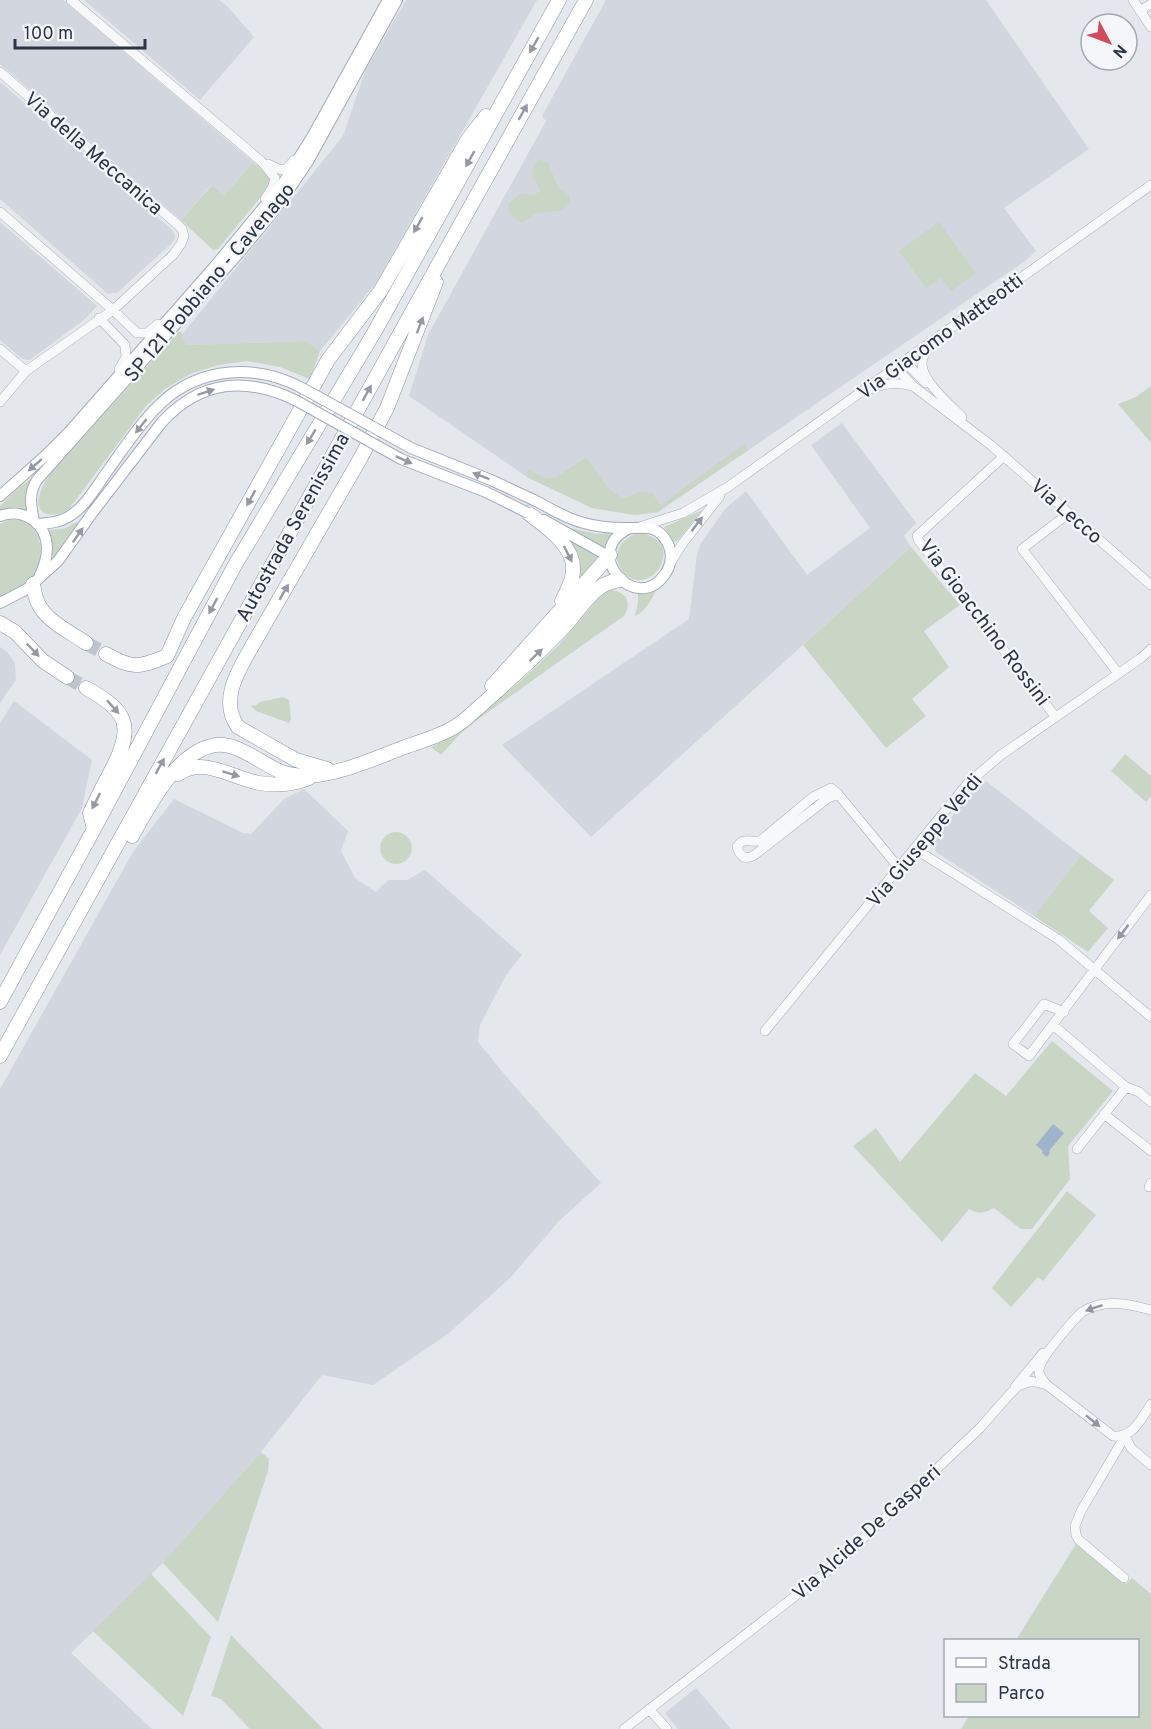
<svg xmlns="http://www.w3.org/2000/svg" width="1151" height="1729" font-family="Overpass,sans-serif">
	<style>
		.built { fill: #d2d6de }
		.green { fill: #c9d6c5 }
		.water { fill: #9fb4cc }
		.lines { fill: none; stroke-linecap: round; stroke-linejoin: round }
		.highway-tunnel { stroke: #bfc3cb; stroke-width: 14; stroke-dasharray: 14 7; stroke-linecap: butt }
		.minor-casing { stroke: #a9aeb7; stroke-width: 10 }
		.major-casing { stroke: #a3abb8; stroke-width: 12 }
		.highway-casing { stroke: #8b94a3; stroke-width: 15 }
		.minor { stroke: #f7f8fa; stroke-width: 9 }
		.major { stroke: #fff; stroke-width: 10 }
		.highway { stroke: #fff; stroke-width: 14 }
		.major-bridge-casing { stroke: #a3abb8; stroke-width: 12; stroke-linecap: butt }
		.major-bridge { stroke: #fff; stroke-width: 10 }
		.oneway { fill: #959aa2 }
		.oneway2 { fill: #9196a0 }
		.labels { text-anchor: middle; stroke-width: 4.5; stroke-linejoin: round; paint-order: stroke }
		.street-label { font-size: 20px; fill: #2b3445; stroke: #f4f6f9 }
	</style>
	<rect width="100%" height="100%" fill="#e4e7ec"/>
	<path class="built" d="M0,0H63L253,162L224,196L211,185L181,220L0,64Z
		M84,0H219L228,7L254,37L200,100Z
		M406,0H537L376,283L320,351L306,341L186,345L181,336L343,136L366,69Z
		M606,0H986L1089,149L1004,208L1036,251L1025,261L658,512L635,515L592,508L527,477L409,396L428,335L546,121L542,116Z
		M0,82L170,228L174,233L175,238L172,243L118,292L108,294L0,199Z
		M0,222L97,306L85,319L30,360L22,359L0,340Z
		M842,423L916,523L904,536L911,547L591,837L502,745L689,619L697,554L701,543L725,509L746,491L807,575L870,528L811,445Z
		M0,647L7,652L15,663L16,680L0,703Z
		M14,701L92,760L82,808L0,955V723Z
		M986,781L1081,855L1034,916L936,852L933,841L968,796Z
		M304,789L348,831L341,851L355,878L376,892L388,880H407L425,870L522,955L506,975L480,1025L478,1042L510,1081L601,1183L559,1221L510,1278L449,1333L373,1385L322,1375L261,1452L168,1558L71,1653L152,1729H0V1089L133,852L174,799L243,833L251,834L284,799Z
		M696,1688L731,1729H678L665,1713Z"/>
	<path class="green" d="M538,159L548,163L558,187L568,194L570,201L562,210L535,214L522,223L511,216L508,205C517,195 519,192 533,195L541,191C531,177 531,175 538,159Z
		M253,162L270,177L268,188L218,249L213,250L181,220L212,185L224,196Z
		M939,222L976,273L951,291L941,278L926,288L899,251Z
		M179,331L183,334L182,336L186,345L306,341L320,351L310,379L280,367L247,361L218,365L190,374L165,389L146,406L69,509C56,518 35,518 39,497C41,488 45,481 50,474Z
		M1151,386V443L1118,404L1136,397Z
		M744,444L748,450L658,512L635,515L592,508L527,477L529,470L545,478L557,477L586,457L609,489L623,499L639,492L652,493L661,505Z
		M33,477L25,495L26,510L14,507L0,511V506L17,489Z
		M700,511H702L678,540L674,542L664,527Z
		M9,520C17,520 25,520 31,526C44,539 44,564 32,578C24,587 10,592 0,598V524Z
		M77,522L80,524L54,559L52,558V548L47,530L63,529Z
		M566,527L597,534L612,533L604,548Z
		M640,533C690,541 649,603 622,571C609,554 623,536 640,533Z
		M566,538L601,556L576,587C582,568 579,553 566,538Z
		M911,547L960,605L924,631L949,667L912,699L926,716L886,748L803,645Z
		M609,590C625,590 633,602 624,616L557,663L473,723L461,733L441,755L431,747L452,737L522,680L559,645L601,595Z
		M656,590C652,600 644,613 635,616L638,602V593L651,592Z
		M283,697L289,700L291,720L289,723L256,711L250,705L255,706L260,702Z
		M1125,754L1151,776V796L1146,802L1111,771Z
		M380 848a16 16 0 1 1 32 0a16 16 0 1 1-32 0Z
		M1081,855L1114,880L1089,911L1108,928L1088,952L1034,916Z
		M1052,1041L1113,1091L1068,1146L1070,1179L1032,1229H1021L994,1208C984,1213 979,1215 969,1209L942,1242L853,1146L876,1128L900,1162L975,1073L1006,1096Z
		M1067,1191L1096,1215L1043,1281L1038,1277L1011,1307L992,1288Z
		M261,1452L269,1459L268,1471L218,1622L163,1563Z
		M1076,1544L1126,1584L1132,1578L1151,1594V1729H961L969,1716H1138V1640H1016Z
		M151,1574L211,1637L183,1716L93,1631Z
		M231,1635L323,1729H250L221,1699L211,1696Z"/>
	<path class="water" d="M1053,1124L1064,1133L1049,1151L1050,1153L1047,1157L1042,1153L1043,1151L1036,1145Z"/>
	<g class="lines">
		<path class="highway-tunnel" d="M86,643L106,654
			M67,677L86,688"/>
		<g class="minor-casing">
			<path id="minor" d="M71,0L261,161L275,178L273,186L265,199
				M1133,0L1151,27
				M1140,11L1151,4
				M0,72L177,224L182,229L184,236L181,244L173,255L113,310L26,371L0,402
				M268,164L281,170L287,168L294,160
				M0,212L113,310L137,333H147L158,324
				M99,318L125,345L126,357L119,369
				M930,346C926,351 922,356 922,363C921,380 950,405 962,417
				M0,349L26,371
				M902,363V374L913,386L992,446L1151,585
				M902,363L911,368L926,383
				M870,389C885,383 897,382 912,386
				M1004,456L917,536L919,541L1055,716
				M1069,513L1022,549L1118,673
				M642,526L683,513L728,487L1151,185
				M671,562L683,543L720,496
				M831,788L838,794L828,798L753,856C744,860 740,856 737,847C744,836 750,843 760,841L813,797Z
				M838,794L899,868
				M915,849L1058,939L1151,1017
				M1064,1012L1044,1004L1013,1044L1029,1056L1151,895
				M1053,1025L1126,1087L1077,1149
				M765,1031L968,783L1001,755L1141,658L1151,649
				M1126,1087L1139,1092L1151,1102
				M1104,1114L1151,1151
				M1149,1187L1151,1183
				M1065,1330C1058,1340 1038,1360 1039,1372C1040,1378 1044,1381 1047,1385L1113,1436C1133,1438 1141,1419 1151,1404
				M1063,1333C1069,1326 1075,1318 1082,1312C1103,1298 1129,1304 1151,1310
				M1015,1387L1043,1353
				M1125,1436L1131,1448L1151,1465
				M1124,1578L1079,1540L1076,1535L1075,1526L1081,1511L1125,1436
				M649,1709L667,1729
				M624,1729L835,1565L980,1428L1010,1394L1018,1386L1031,1381L1047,1385"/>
		</g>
		<g class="major-casing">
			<path id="major" d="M0,496L46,455L69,432L215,266L282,185L312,137L388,0
				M534,500C550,508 566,519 584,523C597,527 611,528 625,528C643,529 657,522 668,544C673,554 671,566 665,574C636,617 579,551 630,528
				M0,516C23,508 46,522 47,548C47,557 44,567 40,575
				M544,520L610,557
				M34,521C31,506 28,494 37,480L240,252L278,206L307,163L397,0
				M37,524C48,523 58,523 68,517C86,507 97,485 109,469C125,447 140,423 160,404C200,366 257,363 304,389
				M0,603L27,589L58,561L93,512L162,422C201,380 246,376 297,401"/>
		</g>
		<g class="highway-casing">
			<path id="highway" d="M528,513C545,526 575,546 573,570C573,581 567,591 562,601
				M33,584C34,590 35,597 38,603C46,621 70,632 86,643
				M0,623L15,632L43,661L67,677
				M106,654C133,669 138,668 167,656L184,618L328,360L381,290L468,139L486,116
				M492,686L610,555
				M86,688C126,710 135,725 113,767C105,782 97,798 90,813L94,829
				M327,769L296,760L238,727C219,701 238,671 251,648L360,459L387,408L436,282
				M178,774C203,756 232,778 259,783C277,786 292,785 309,778
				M132,836C149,806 175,755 211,746C236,739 260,764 282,772C320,785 369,760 405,747C421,741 441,736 456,726C463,722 470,715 477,709C506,683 536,657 563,628C575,616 585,598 599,588C606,583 613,581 620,580
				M0,1002L94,829L235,565L375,331L559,0
				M0,1056L454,236L586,0"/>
		</g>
		<use href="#minor" class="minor"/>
		<use href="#major" class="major"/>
		<use href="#highway" class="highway"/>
		<g class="major-bridge-casing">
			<path id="major-bridge" d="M304,389L411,448L491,480L534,500
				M297,401L401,459L486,492L528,513"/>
		</g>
		<use href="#major-bridge" class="major-bridge"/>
	</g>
	<defs><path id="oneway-solid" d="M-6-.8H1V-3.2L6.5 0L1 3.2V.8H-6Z" transform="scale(1.5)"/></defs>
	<g class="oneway">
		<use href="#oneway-solid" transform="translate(534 45) rotate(120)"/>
		<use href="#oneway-solid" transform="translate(523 112) rotate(-61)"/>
		<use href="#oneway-solid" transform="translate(470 159) rotate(119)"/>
		<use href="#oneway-solid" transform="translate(418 225) rotate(120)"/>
		<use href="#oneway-solid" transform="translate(420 325) rotate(-69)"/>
		<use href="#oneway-solid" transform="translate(206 392) rotate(-18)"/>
		<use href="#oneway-solid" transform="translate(367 393) rotate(-61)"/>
		<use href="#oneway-solid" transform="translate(141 426) rotate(128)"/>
		<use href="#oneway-solid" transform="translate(311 437) rotate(121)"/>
		<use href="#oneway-solid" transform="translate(404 460) rotate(25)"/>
		<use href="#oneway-solid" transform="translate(35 465) rotate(139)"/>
		<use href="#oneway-solid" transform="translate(481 476) rotate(-159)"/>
		<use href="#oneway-solid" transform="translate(251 498) rotate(119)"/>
		<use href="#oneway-solid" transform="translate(78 535) rotate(-55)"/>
		<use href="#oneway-solid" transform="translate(568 554) rotate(63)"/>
		<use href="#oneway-solid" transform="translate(284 592) rotate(-60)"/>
		<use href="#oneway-solid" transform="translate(213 606) rotate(118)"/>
		<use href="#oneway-solid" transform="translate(33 650) rotate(46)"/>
		<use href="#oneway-solid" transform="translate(536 655) rotate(-44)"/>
		<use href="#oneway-solid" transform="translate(113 707) rotate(48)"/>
		<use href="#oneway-solid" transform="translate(160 766) rotate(-61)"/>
		<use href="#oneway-solid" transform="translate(231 774) rotate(17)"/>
		<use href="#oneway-solid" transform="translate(96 801) rotate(117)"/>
	</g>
	<g class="oneway2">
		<use href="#oneway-solid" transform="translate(697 524) rotate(-53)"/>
		<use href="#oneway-solid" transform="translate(1123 932) rotate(127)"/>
		<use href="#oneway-solid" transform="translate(1094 1308) rotate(161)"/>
		<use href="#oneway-solid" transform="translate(1093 1421) rotate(39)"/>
	</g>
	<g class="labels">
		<g class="street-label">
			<text transform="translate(94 153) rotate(41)" y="7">Via della Meccanica</text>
			<text transform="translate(209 282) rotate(-50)" y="7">SP 121 Pobbiano - Cavenago</text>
			<text transform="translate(940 336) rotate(-36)" y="7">Via Giacomo Matteotti</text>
			<text transform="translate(1067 511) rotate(41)" y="7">Via Lecco</text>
			<text transform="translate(292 527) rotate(-61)" y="7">Autostrada Serenissima</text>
			<text transform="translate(985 622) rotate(53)" y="7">Via Gioacchino Rossini</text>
			<text transform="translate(924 840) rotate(-50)" y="7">Via Giuseppe Verdi</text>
			<text transform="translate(866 1532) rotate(-42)" y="7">Via Alcide De Gasperi</text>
		</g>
	</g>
	<rect x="944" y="1639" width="195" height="78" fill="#f4f6f9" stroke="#a4a8b1" stroke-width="1.5"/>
	<rect x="956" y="1658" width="30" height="9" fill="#ffffff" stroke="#a4a8b1" stroke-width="1.5"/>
	<text x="998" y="1669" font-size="18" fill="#2b3445">Strada</text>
	<rect x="956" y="1684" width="30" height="18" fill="#c9d6c5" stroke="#a4a8b1" stroke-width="1.5"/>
	<text x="998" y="1699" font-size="18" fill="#2b3445">Parco</text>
	<g transform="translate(1109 42) rotate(131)"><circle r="28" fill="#f4f6f9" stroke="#a4a8b1" stroke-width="1.5"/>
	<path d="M0-4.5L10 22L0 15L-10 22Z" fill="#d1495b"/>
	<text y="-9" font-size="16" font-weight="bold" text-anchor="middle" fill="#2b3445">N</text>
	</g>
	<path d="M15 39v9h130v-9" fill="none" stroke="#2b3445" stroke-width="3"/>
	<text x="24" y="39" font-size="18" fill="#2b3445" stroke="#f4f6f9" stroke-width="4.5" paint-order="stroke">100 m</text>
</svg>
